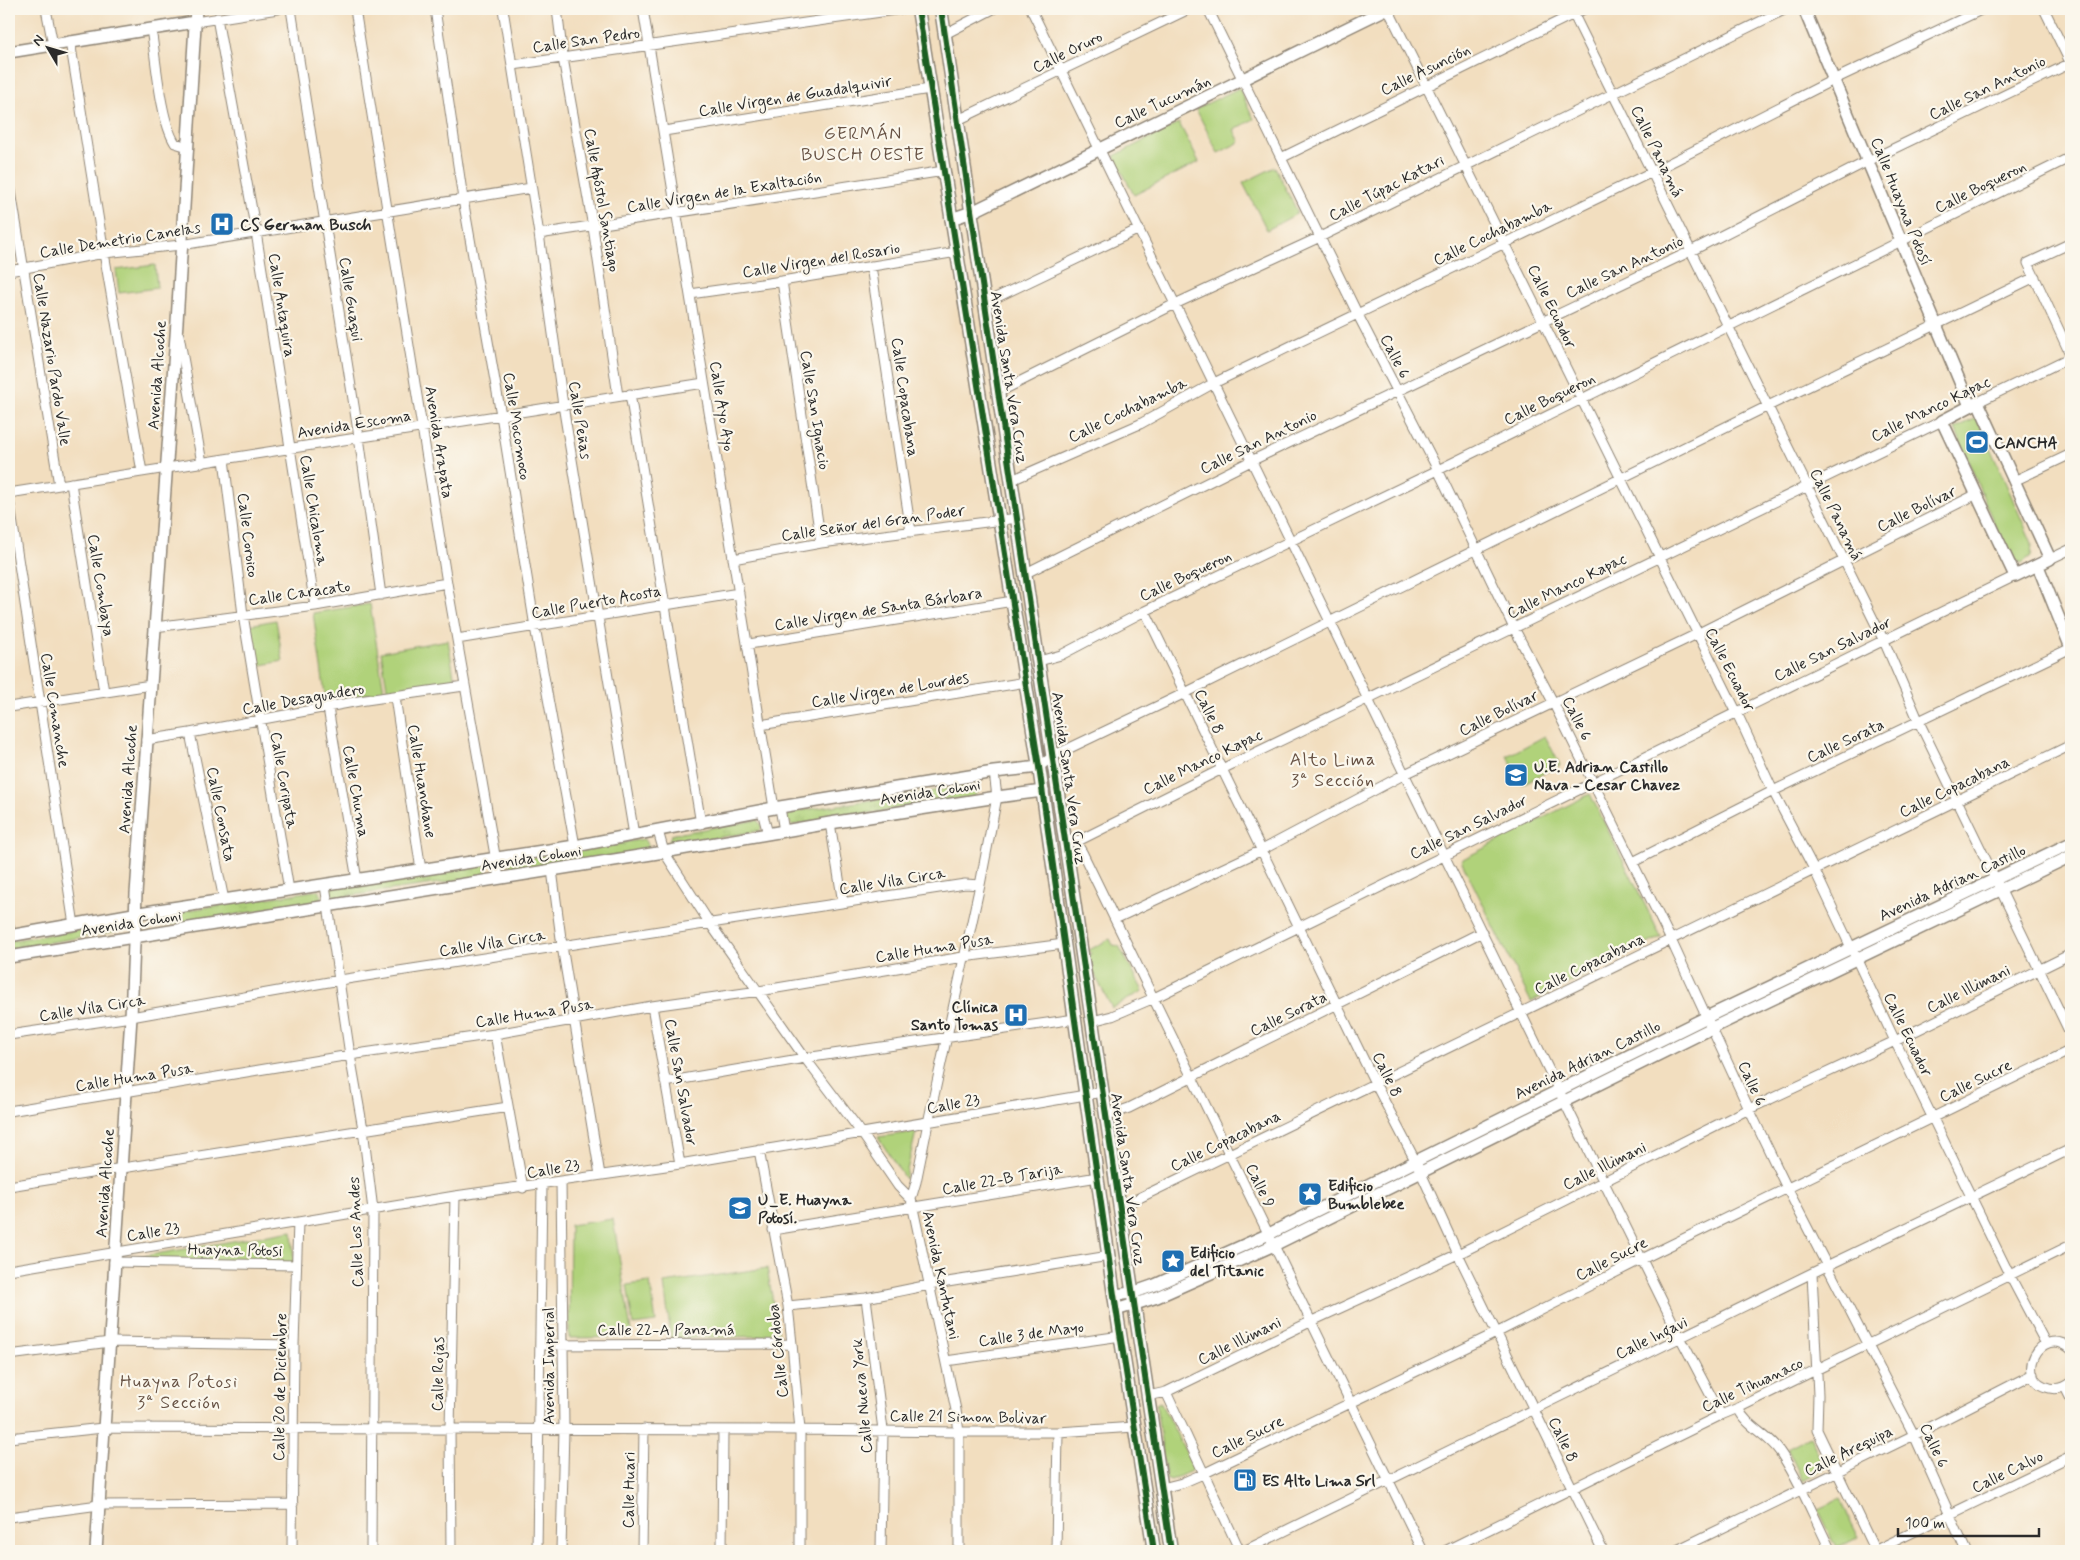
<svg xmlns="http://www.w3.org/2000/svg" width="2080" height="1560" font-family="Mynerve,sans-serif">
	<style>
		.grass { fill: url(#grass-tufts); stroke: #6e7e52 }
		.park { fill: #b0d27a; stroke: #6e7e52 }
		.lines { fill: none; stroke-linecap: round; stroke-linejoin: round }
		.street-casing { stroke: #8e8475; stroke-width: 11 }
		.secondary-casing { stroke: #8e8475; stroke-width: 14 }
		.primary-casing { stroke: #8e8475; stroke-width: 15 }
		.street { stroke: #fff; stroke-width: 9 }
		.secondary { stroke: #fff; stroke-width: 11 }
		.primary { stroke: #fff; stroke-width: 12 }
		.cycleway-casing { stroke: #fbf7ec; stroke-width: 9 }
		.cycleway { stroke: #1b5e20; stroke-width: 6 }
		.labels { text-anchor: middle; stroke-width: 4.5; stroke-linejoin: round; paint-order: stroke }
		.street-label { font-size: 16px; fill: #2b2b2b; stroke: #fbf7ec }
		.poi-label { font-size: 16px; font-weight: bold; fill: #2b2b2b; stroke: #fbf7ec; text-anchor: start }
		.neighbourhood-label { font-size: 18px; letter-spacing: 1px; fill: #675244; stroke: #fbf7ec }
	</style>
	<defs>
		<pattern id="grass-tufts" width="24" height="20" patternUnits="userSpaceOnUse" patternTransform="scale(1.25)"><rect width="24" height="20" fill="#b0d27a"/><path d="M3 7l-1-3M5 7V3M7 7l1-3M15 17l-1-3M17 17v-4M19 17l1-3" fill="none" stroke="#98b46a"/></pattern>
	</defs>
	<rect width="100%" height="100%" fill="#fbf7ec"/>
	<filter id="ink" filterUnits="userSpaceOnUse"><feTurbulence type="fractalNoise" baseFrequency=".02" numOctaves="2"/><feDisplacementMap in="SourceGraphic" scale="10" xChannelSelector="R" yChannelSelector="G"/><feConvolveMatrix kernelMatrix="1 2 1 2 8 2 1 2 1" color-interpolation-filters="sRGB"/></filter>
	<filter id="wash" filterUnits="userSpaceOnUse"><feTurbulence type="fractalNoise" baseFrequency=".0096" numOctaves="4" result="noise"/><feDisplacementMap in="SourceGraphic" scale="20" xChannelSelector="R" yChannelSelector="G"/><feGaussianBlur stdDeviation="1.12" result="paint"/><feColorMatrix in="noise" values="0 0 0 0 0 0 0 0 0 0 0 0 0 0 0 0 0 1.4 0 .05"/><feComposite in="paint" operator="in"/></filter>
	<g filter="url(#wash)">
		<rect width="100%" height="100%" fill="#f2debf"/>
		<path class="grass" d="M973,785L977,787L978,793L974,797L792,825L787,820V816L791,812Z
			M757,820L762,826L759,831L672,845L669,841L671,835L675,834Z
			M644,839L648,846L646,851L512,873L508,870L511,861Z
			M482,865L485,866L487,872L483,877L335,898L330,893L331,887Z
			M319,890L322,896L318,901L165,926L160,924L159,921L163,914Z
			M113,924L114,932L9,949V941Z"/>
		<path class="park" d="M1239,88L1254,119L1234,130L1240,142L1218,153L1196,109Z
			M1179,123L1199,162L1134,195L1114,156Z
			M1275,167L1298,213L1267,230L1243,183Z
			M155,265L157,288L119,293L116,270Z
			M1977,418L2032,543L2031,556L2022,563L2011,559L2006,553L1955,428Z
			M370,604L384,691L326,701L313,613Z
			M276,620L283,661L256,666L249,625Z
			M448,640L455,682L388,694L381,652Z
			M1545,736L1560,765L1522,784L1507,756Z
			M1590,794L1661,937L1531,1002L1461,860Z
			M1110,939L1113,945L1119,946L1143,991L1112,1008L1087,960V956L1091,954L1089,950Z
			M916,1132L905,1179L878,1137Z
			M613,1219L632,1337L569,1338L570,1225Z
			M292,1231L294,1263L126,1259Z
			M767,1268L779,1336L671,1338L664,1283Z
			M650,1282L656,1322L633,1325L627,1285Z
			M1160,1402L1193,1466L1191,1471L1171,1480L1166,1478L1156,1404Z
			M1810,1436L1825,1469L1803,1481L1787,1448Z
			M1840,1499L1859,1537L1837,1548L1818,1509Z"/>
	</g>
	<g filter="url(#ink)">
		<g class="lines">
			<g class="street-casing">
				<path id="street" d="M46,9L53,45
					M291,9L359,437L381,595
					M355,9L447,583L499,878
					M435,9L463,199L501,415L535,627L575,846
					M503,9L539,234L563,405L634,835
					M557,9L563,58L593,227L618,396
					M643,9L774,808
					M1031,9L1564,1101L1681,1339L1721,1415
					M1208,9L1357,313L1438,470L1514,628L1553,702L1671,940L1749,1109L1787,1188L1914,1435L1966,1551
					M1388,9L1736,711L1773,791L1815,871L1895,1041L2009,1274L2046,1344
					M1571,9L1884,641L1919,722L2071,1035
					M2044,9L2071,64
					M217,18L256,232L315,606
					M195,22L278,9
					M151,29C156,58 160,120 175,143L188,147
					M945,34L993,9
					M70,41L104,253L142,472
					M513,65L902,9
					M958,120L1189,9
					M664,131L930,89
					M1281,158L1584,9
					M9,179L59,485
					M539,234L944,171
					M2071,243L2028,263L2071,356
					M871,266L911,532
					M9,271L104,253L181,245L531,188
					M782,281L821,543
					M690,294L782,281L957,252
					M985,303L1139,229
					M179,335L202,463
					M999,392L1175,304L1320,237L1786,9
					M630,394L701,824
					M1978,402L2071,357
					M224,459L243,615L289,890
					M1012,480L1140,424L1214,383L1652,172L1835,79L1983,9
					M2014,481L2071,454
					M71,483L104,692
					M9,493L704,383
					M9,499L74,925
					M733,559L821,543L1018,518
					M2050,559L2071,549
					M1026,573L1251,461L1691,251L1868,161L2071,63
					M1145,611L1376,1085L1416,1162L1458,1254L1603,1551
					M155,627L315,606L447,583
					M457,639L739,593
					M749,644L1013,601
					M1039,661L1061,655L1145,611L1438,470L2071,157
					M395,697L421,870
					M9,707L151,685
					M328,708L357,880
					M760,725L1026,682
					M190,733L224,900
					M146,740L190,733L359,701L464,686
					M1039,767L1053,756L1185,693L1768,406L2035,277
					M780,808L784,831
					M762,811L768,834
					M830,823L843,903
					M658,831L664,852L709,922L805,1058L861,1132L898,1186L911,1199
					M1071,840L1076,842L1082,852L1423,1551
					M1076,842L1222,769L1942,421
					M1633,862L1773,791L2071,648
					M552,870L562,946L600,1175
					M325,885L350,1055L363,1129L373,1210L371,1551
					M1115,919L1262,850L1405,774L1697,634L1977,494
					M9,925L10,935
					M652,1006L680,1164
					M1092,1021L1112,1016L1154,998L2015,576
					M495,1034L523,1188
					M9,1035L131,1017L340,980L965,884L980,885
					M665,1082L805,1058L1075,1019
					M9,1111L350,1055L495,1034L652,1006L759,991L963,957L1064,944
					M1106,1116L1129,1108L1482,932
					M759,1150L788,1306L792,1344L800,1430V1551
					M561,1181L564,1429L561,1551
					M9,1186L508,1107
					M1119,1205L1135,1200L2071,745
					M773,1230L1098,1177
					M114,1262L296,1265
					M9,1270L455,1196L680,1164L1103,1092
					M1812,1273L1818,1395L1817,1430L1875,1551
					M866,1298L883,1430L881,1551
					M788,1306L866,1298L929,1285L1109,1256
					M541,1345L792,1344
					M2071,1349C2040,1322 2012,1381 2050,1388C2058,1390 2065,1387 2071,1382
					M9,1355L110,1342L294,1345
					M946,1361L1121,1336
					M2065,1387L2071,1399
					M1166,1392L1240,1551
					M1148,1396L1166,1392L1312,1321L1458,1254L1749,1109L1895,1041L2071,954
					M1738,1408C1747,1428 1768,1434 1780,1452C1799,1479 1815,1520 1831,1551
					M9,1438L103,1428L800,1430L959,1432H1058L1135,1427
					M1162,1488L1182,1483L1205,1473L1496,1333L1642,1259L2071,1050
					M9,1517L99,1505L293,1504
					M292,1551L294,1345L298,1222
					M451,1551L450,1429L455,1196
					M537,1551L542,1185
					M642,1551L644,1429
					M722,1551L723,1430
					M959,1551V1432L956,1410L911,1199L916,1182L928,1123L980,885L997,797L994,772
					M1056,1551L1058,1432
					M1244,1551L1812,1273L2071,1149
					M1445,1551L1721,1415L1738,1408L2071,1245
					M1675,1551L1914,1435L2033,1374
					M1874,1551L2071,1456"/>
			</g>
			<g class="secondary-casing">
				<path id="secondary" d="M1804,9L1970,406
					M9,52L195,22
					M951,219L972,212L1386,9
					M1978,402L2050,559L2015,576L1942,421Z
					M2038,566L2071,648
					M9,936L139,913L575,846L774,808L994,772L1039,767
					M9,957L664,852L830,823L997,797L1043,791
					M1114,1295L1132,1293L1155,1285L1269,1234L1707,1017L2071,843
					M1116,1310L1157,1297L1274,1245L1712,1028L2071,856
					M96,1551L131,1017L136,894L177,322L196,9"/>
			</g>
			<g class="primary-casing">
				<path id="primary" d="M918,9L1039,767L1114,1295L1154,1551
					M941,9L1171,1551"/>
			</g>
			<use href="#street" class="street"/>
			<use href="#secondary" class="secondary"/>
			<use href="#primary" class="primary"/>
			<g class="cycleway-casing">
				<path id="cycleway" d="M918,9L1039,767L1114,1295L1154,1551
					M941,9L1171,1551"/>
			</g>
			<use href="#cycleway" class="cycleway"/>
		</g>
	</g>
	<defs>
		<g id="hospital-square" transform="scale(1.25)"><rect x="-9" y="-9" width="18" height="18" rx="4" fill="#1f6fb2" stroke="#fbf7ec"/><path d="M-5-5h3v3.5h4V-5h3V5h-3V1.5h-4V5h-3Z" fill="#fff"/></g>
		<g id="stadium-square" transform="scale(1.25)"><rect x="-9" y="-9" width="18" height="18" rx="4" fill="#1f6fb2" stroke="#fbf7ec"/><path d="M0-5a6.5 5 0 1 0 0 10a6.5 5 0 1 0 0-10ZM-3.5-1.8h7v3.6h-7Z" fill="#fff"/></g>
		<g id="school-square" transform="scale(1.25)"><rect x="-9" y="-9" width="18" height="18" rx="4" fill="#1f6fb2" stroke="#fbf7ec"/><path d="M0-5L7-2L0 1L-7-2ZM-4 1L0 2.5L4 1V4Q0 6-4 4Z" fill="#fff"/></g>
		<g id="sight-square" transform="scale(1.25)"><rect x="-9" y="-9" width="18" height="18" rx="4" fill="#1f6fb2" stroke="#fbf7ec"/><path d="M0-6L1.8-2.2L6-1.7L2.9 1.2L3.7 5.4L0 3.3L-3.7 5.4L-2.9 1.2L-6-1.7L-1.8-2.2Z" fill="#fff"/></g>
		<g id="fuel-square" transform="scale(1.25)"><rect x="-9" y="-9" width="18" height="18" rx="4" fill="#1f6fb2" stroke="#fbf7ec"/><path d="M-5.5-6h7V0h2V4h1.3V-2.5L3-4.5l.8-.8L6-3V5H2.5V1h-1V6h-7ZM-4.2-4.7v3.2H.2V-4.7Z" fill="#fff"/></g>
	</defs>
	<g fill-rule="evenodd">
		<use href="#hospital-square" x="222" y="224"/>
		<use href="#stadium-square" x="1977" y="442"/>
		<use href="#school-square" x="1516" y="775"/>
		<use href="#hospital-square" x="1016" y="1015"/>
		<use href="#sight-square" x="1310" y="1194"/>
		<use href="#school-square" x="740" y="1208"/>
		<use href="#sight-square" x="1173" y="1261"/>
		<use href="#fuel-square" x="1245" y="1480"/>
	</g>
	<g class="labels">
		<g class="street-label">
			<text transform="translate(586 39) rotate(-8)" y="6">Calle San Pedro</text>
			<text transform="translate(1067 51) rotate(-26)" y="6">Calle Oruro</text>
			<text transform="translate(1425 69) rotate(-26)" y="6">Calle Asunción</text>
			<text transform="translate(1987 87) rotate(-26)" y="6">Calle San Antonio</text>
			<text transform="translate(795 95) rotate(-9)" y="6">Calle Virgen de Guadalquivir</text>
			<text transform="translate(1162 101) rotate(-25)" y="6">Calle Tucumán</text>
			<text transform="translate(1658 151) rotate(64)" y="6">Calle Panamá</text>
			<text transform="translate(1980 186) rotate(-26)" y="6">Calle Boqueron</text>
			<text transform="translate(1386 187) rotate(-27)" y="6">Calle Túpac Katari</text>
			<text transform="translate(724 191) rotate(-9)" y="6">Calle Virgen de la Exaltación</text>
			<text transform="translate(603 200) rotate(80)" y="6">Calle Apóstol Santiago</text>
			<text transform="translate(1902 201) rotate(68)" y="6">Calle Huayna Potosí</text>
			<text transform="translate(1492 232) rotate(-26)" y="6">Calle Cochabamba</text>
			<text transform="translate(120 239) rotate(-9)" y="6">Calle Demetrio Canelas</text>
			<text transform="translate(821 259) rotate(-9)" y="6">Calle Virgen del Rosario</text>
			<text transform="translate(1624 266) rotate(-25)" y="6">Calle San Antonio</text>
			<text transform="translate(352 299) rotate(81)" y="6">Calle Guaqui</text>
			<text transform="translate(283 305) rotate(81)" y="6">Calle Antaquira</text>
			<text transform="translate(1553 306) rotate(64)" y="6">Calle Ecuador</text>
			<text transform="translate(1396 356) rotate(63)" y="6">Calle 6</text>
			<text transform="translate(53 359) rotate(81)" y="6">Calle Nazario Pardo Valle</text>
			<text transform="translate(156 375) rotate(-86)" y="6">Avenida Alcoche</text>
			<text transform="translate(1010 377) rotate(81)" y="6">Avenida Santa Vera Cruz</text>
			<text transform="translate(906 397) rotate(82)" y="6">Calle Copacabana</text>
			<text transform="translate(1549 398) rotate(-26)" y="6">Calle Boqueron</text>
			<text transform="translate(723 406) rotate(81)" y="6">Calle Ayo Ayo</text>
			<text transform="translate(1930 408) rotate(-26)" y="6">Calle Manco Kapac</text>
			<text transform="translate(1127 409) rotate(-26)" y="6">Calle Cochabamba</text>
			<text transform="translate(816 410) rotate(81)" y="6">Calle San Ignacio</text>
			<text transform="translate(581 420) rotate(81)" y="6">Calle Peñas</text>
			<text transform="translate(354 423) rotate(-9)" y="6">Avenida Escoma</text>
			<text transform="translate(518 426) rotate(81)" y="6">Calle Mocomoco</text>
			<text transform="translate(1258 441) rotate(-26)" y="6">Calle San Antonio</text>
			<text transform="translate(440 442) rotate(81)" y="6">Avenida Arapata</text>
			<text transform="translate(1916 508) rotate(-26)" y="6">Calle Bolívar</text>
			<text transform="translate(315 510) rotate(81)" y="6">Calle Chicaloma</text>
			<text transform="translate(1837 514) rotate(64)" y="6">Calle Panamá</text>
			<text transform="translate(873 522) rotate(-8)" y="6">Calle Señor del Gran Poder</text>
			<text transform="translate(249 535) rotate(83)" y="6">Calle Coroico</text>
			<text transform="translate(1185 575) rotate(-25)" y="6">Calle Boqueron</text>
			<text transform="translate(102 585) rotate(81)" y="6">Calle Combaya</text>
			<text transform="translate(1566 585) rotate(-26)" y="6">Calle Manco Kapac</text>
			<text transform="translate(299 592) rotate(-8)" y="6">Calle Caracato</text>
			<text transform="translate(596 601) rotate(-10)" y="6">Calle Puerto Acosta</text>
			<text transform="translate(878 608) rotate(-9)" y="6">Calle Virgen de Santa Bárbara</text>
			<text transform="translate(1832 648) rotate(-26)" y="6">Calle San Salvador</text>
			<text transform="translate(1731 669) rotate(63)" y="6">Calle Ecuador</text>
			<text transform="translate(890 689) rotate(-9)" y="6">Calle Virgen de Lourdes</text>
			<text transform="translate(303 698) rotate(-10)" y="6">Calle Desaguadero</text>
			<text transform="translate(56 710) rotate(81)" y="6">Calle Comanche</text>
			<text transform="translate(1210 711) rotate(64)" y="6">Calle 8</text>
			<text transform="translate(1498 712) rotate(-26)" y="6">Calle Bolívar</text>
			<text transform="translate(1578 718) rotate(64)" y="6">Calle 6</text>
			<text transform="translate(1845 740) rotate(-25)" y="6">Calle Sorata</text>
			<text transform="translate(1202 761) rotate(-26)" y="6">Calle Manco Kapac</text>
			<text transform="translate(1070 778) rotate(82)" y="6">Avenida Santa Vera Cruz</text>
			<text transform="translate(127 779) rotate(-86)" y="6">Avenida Alcoche</text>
			<text transform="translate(285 780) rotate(80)" y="6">Calle Coripata</text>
			<text transform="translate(423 781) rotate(81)" y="6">Calle Huanchane</text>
			<text transform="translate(1954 786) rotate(-26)" y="6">Calle Copacabana</text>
			<text transform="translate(357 791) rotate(80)" y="6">Calle Chuma</text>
			<text transform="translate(930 791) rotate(-9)" y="6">Avenida Cohoni</text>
			<text transform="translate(222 814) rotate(79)" y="6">Calle Consata</text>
			<text transform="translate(1468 826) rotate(-26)" y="6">Calle San Salvador</text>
			<text transform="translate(531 857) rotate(-9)" y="6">Avenida Cohoni</text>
			<text transform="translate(892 880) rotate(-9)" y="6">Calle Vila Circa</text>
			<text transform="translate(1952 882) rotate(-25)" y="6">Avenida Adrian Castillo</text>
			<text transform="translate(131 922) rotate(-9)" y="6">Avenida Cohoni</text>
			<text transform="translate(492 942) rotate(-9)" y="6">Calle Vila Circa</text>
			<text transform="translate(934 947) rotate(-9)" y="6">Calle Huma Pusa</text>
			<text transform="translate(1589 963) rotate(-26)" y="6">Calle Copacabana</text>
			<text transform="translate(1968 988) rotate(-26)" y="6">Calle Illimani</text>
			<text transform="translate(92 1007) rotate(-9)" y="6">Calle Vila Circa</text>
			<text transform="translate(534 1012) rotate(-9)" y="6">Calle Huma Pusa</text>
			<text transform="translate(1288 1013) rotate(-26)" y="6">Calle Sorata</text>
			<text transform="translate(1909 1034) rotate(64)" y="6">Calle Ecuador</text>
			<text transform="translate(1587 1059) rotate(-26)" y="6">Avenida Adrian Castillo</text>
			<text transform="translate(1388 1074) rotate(64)" y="6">Calle 8</text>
			<text transform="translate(134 1076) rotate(-9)" y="6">Calle Huma Pusa</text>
			<text transform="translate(1975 1080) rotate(-26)" y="6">Calle Sucre</text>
			<text transform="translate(682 1082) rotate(80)" y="6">Calle San Salvador</text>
			<text transform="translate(1753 1083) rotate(66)" y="6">Calle 6</text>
			<text transform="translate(953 1103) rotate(-10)" y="6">Calle 23</text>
			<text transform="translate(1225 1140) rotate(-26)" y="6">Calle Copacabana</text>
			<text transform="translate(1604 1165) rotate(-26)" y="6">Calle Illimani</text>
			<text transform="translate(553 1168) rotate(-9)" y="6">Calle 23</text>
			<text transform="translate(1002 1178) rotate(-10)" y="6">Calle 22-B Tarija</text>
			<text transform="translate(1129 1179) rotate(82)" y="6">Avenida Santa Vera Cruz</text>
			<text transform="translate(104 1183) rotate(-86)" y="6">Avenida Alcoche</text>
			<text transform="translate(1261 1185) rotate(64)" y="6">Calle 9</text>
			<text transform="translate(153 1231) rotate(-9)" y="6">Calle 23</text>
			<text transform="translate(355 1232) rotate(-92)" y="6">Calle Los Andes</text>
			<text transform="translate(235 1249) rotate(1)" y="6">Huayna Potosi</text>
			<text transform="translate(1611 1258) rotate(-27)" y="6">Calle Sucre</text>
			<text transform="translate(942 1275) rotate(78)" y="6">Avenida Kantutani</text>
			<text x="666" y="1335">Calle 22-A Panamá</text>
			<text transform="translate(1031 1333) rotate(-8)" y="6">Calle 3 de Mayo</text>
			<text transform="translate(1651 1337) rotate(-26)" y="6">Calle Ingavi</text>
			<text transform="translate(1239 1340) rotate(-26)" y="6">Calle Illimani</text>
			<text transform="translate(777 1351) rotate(-96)" y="6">Calle Córdoba</text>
			<text transform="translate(548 1366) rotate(-90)" y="6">Avenida Imperial</text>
			<text transform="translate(437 1374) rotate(-89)" y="6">Calle Rojas</text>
			<text transform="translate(1752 1384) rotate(-25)" y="6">Calle Tihuanaco</text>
			<text transform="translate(279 1387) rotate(-89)" y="6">Calle 20 de Diciembre</text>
			<text transform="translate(861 1396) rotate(-95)" y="6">Calle Nueva York</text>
			<text transform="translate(968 1416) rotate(1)" y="6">Calle 21 Simon Bolivar</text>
			<text transform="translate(1247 1436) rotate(-26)" y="6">Calle Sucre</text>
			<text transform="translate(1564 1439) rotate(64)" y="6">Calle 8</text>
			<text transform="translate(1935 1445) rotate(65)" y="6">Calle 6</text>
			<text transform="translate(1848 1450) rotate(-26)" y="6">Calle Arequipa</text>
			<text transform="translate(2007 1471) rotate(-26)" y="6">Calle Calvo</text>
			<text transform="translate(628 1490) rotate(-89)" y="6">Calle Huari</text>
		</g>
		<g class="poi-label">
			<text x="240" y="230">CS German Busch</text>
			<text x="1994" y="448">CANCHA</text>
			<text x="1534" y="772">U.E. Adrian Castillo<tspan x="1534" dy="18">Nava - Cesar Chavez</tspan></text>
			<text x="998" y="1012" text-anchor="end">Clínica<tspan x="998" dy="18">Santo Tomas</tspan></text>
			<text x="1328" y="1191">Edificio<tspan x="1328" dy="18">Bumblebee</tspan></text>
			<text x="758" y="1205">U_E. Huayna<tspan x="758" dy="18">Potosí.</tspan></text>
			<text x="1190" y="1258">Edificio<tspan x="1190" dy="18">del Titanic</tspan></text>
			<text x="1262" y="1486">ES Alto Lima Srl</text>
		</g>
		<g class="neighbourhood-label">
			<text x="863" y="139">GERMÁN<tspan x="863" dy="21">BUSCH OESTE</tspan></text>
			<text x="1333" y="765">Alto Lima<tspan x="1333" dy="21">3ª Sección</tspan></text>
			<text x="179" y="1387">Huayna Potosi<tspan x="179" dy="21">3ª Sección</tspan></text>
		</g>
	</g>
	<rect width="2080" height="1560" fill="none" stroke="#fbf7ec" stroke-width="30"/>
	<g transform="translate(48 48) rotate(308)" stroke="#fbf7ec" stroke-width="4" paint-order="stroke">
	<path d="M0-4L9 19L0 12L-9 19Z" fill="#2b2b2b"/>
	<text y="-8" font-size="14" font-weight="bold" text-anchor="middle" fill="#2b2b2b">N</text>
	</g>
	<path d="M1898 1528v8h141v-8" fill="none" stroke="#2b2b2b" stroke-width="2.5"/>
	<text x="1905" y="1528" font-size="15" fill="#2b2b2b" stroke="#fbf7ec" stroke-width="4" paint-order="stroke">100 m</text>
</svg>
